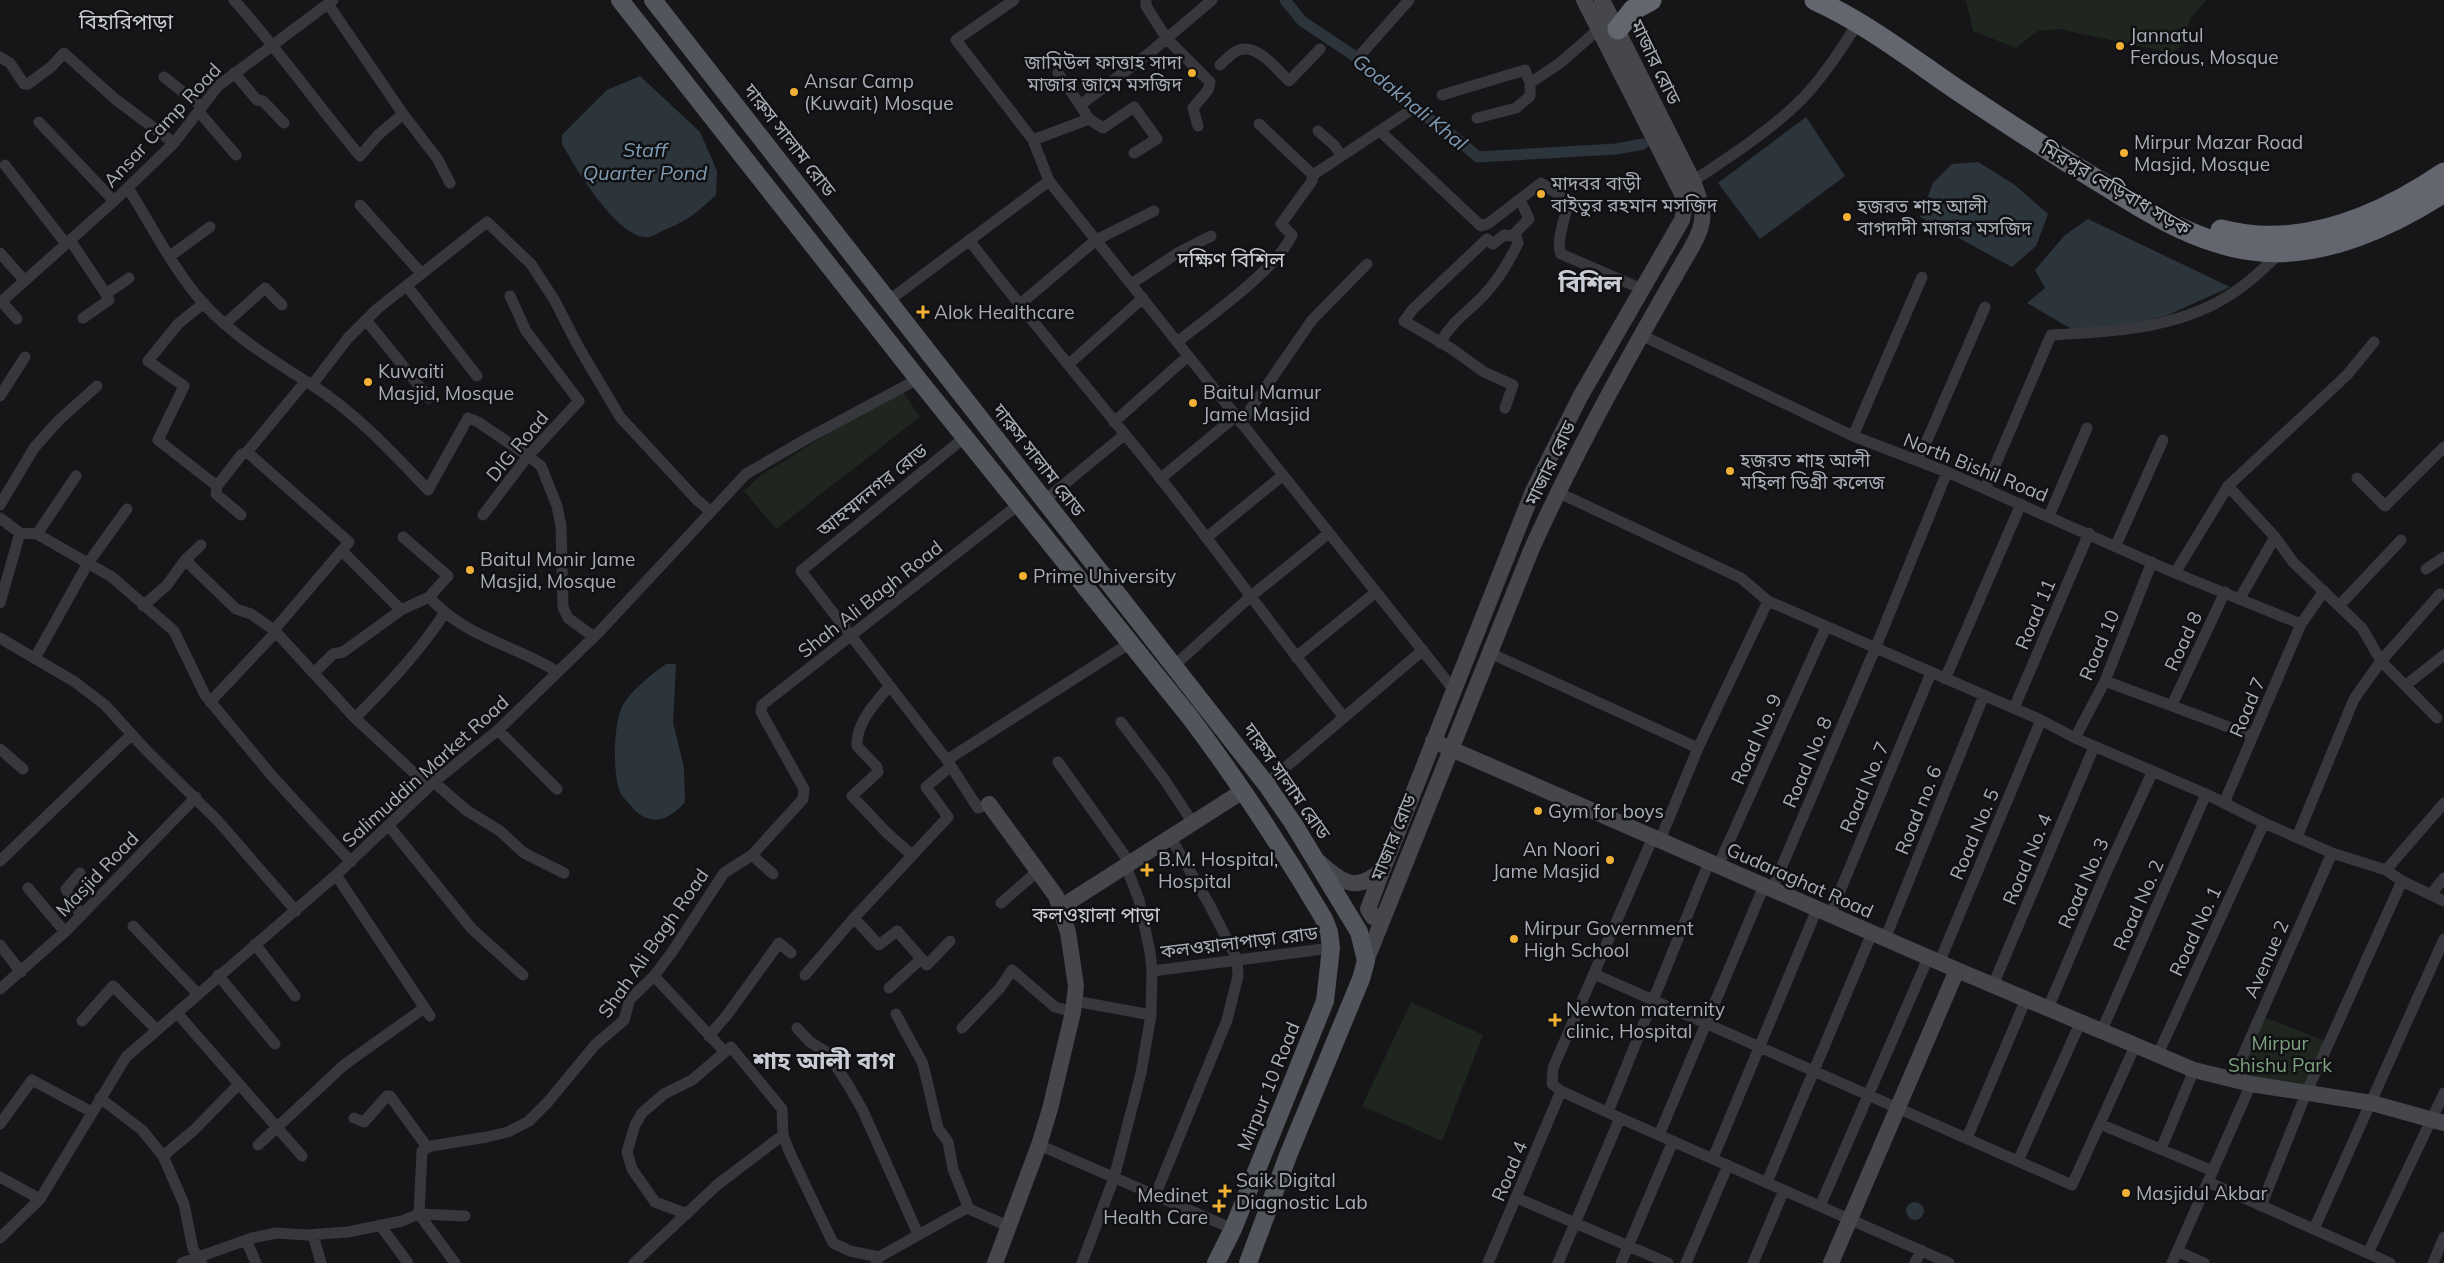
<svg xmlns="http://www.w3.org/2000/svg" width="2444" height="1263" font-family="Mulish,'Noto Sans Bengali',sans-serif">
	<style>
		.green { fill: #1e261f }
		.water { fill: #2c353c }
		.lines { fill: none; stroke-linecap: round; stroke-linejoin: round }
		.canal { stroke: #2c353c; stroke-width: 11 }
		.street { stroke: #37383d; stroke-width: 11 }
		.secondary { stroke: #45474d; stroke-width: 16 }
		.primary { stroke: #53555c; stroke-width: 18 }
		.highway { stroke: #63666e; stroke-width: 21 }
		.poi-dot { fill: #f2b134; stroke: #111113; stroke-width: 2 }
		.labels { text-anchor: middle; stroke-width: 5; stroke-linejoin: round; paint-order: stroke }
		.poi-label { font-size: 19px; fill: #a8adb8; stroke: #111113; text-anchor: start }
		.street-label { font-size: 19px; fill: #a8adb8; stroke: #111113 }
		.park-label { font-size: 19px; fill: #7fa381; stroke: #111113 }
		.water-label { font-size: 20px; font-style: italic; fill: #7f9bb3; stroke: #111113 }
		.neighbourhood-label { font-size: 20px; fill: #c9ccd4; stroke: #111113 }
		.quarter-label { font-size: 21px; fill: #c9ccd4; stroke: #111113 }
		.district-label { font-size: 24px; font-weight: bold; fill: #c9ccd4; stroke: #111113 }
	</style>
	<rect width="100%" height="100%" fill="#161618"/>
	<path class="green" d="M1966,0H2206L2190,19L2181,46L2172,53L2059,29L2038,31L2016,48L1973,31Z
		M901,389L920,417L776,529L744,491L761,475Z
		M1411,1002L1483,1035L1442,1141L1362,1106Z
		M2264,1017L2325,1041L2304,1087L2237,1077Z"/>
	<path class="water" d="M640,76L700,132L717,171L716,195C695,214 689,220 662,231C658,233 652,237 648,237C618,240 575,167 562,144V135L607,90Z
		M1806,117L1845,176L1760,239L1718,183Z
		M1978,162L2015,185L2048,214L2036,246L2012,267L1920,217L1933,183L1952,164Z
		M2088,219L2230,287L2168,315L2129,325L2075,331L2027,303L2045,288L2035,270L2065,235Z
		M666,664H676L673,722L684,768L685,802C669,821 649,828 631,806C628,802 623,798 621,794C612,776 613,720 624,703C634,688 652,674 666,664Z
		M1906 1211a9 9 0 1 1 18 0a9 9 0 1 1-18 0Z"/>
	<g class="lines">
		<path class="canal" d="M1285,0L1302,21L1353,55L1380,83L1457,139L1478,157L1616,149L1643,144"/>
		<path class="street" d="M234,0C279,50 317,105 360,156L378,135L403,114
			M1014,0L956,40L1033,140L1049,181L1454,690
			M1146,0V6L1167,39L1210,82L1208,90L1193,108L1198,126
			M328,4L403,114L437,158L450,183
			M1362,53L1409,0
			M0,57L10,63L24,84H28L51,67L64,53L115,99L174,143
			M1220,65C1226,60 1232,52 1239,50C1258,43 1278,71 1289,81L1320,49
			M234,73L257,100L263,101L284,123
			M1058,73L1080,105
			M164,77L202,107
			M1442,95L1525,70L1530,83
			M199,112L236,155
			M1477,118L1516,108L1530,96V83L1560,63L1599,29
			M1089,119L1103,128L1134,107L1157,139L1134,153
			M39,122L114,201
			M1259,124L1313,175
			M1318,131L1335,146L1341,156
			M1380,131L1481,226L1489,223L1541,183L1569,201C1566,214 1555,243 1561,254L1642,289
			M1033,140L1089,119L1080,105L1147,55L1212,0
			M5,165L66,244
			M1693,181C1731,156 1771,130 1803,98C1824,76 1841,49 1858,23
			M128,188C152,226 173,269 203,303C233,336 275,362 312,385C356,413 393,453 428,490L468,418L478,422L528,456L541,466L557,506L561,526L563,607L568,618L594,637
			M360,205L421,273
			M70,240L106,294
			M969,240C1031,321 1097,399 1161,479C1223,557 1280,638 1343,716
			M0,253L24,280
			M170,256L210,227
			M1131,284L1176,254L1211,236
			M407,286L477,376
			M888,301L1049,181
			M2,302L17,319
			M0,303L114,201L174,143L218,86L333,0
			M204,303L178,324L148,361L184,386L158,440L217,486L242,454L247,452L305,382
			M1019,305L1096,240L1154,211
			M83,318L109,300L106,294L129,278
			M366,320L429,398
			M226,323L265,288L282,305
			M1641,335L1853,436L1947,472L2175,573L2301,624
			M1177,342C1209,317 1276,270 1292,235L1281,224L1312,181L1313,175L1411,110
			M1440,343C1452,321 1468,312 1484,295C1499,279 1509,262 1518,243L1515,233L1529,219L1523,206
			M1069,364L1143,298
			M312,385L348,338L377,309L487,222L531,264L555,301L578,346L620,417L697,500L710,511
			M0,396L25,357
			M1505,408L1513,385L1484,372L1452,349L1404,321L1413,309L1487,239L1493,244L1504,235L1511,236L1515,233
			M1114,422L1188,356
			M1241,423L1312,320L1367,264
			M1853,436L1922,277
			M965,437L801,571L947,760L978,808L989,804
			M247,452L349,542L274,630
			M1918,461L1985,307
			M2357,478L2385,506L2444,447
			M1160,479L1236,416
			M217,486L216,494L241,515
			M2228,486L2275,537L2293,562L2362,628L2381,661L2437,718
			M1985,489L2051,335C2109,332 2174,329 2225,298C2246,286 2264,268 2281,252
			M1557,492L1741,578L1768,601L2041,720L2075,738L2206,794L2264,823L2332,853L2386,870L2402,881L2444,901
			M1045,500L1124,435
			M0,505L34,448L58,421L97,386
			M483,515L528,456L579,401L526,331L510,296
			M2049,516L2087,428
			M0,518L20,533L37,534L112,577L174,631L205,695L272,776L351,862
			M37,534L76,476
			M1206,538L1283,475
			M2116,545L2163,440
			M342,551L401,610
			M185,560L236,609L251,614L274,630L355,718L426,784L434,782L466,810L500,831L524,853L564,873
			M2426,569L2444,557
			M2175,573L2228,486L2347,375L2374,342
			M429,597C466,638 513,644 558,672
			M2240,598L2275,537
			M0,603L20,533
			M143,606L167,585L185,560L201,545
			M2339,606L2401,540
			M0,638L75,682L105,705L146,750L218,821L296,911
			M1490,653L1698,748
			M1296,657L1376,592
			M35,658L88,563L127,509
			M1175,665L1250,597L1329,533
			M314,673L333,654L343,652L401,610L429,597L448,576L403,537
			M1945,679L2021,504
			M2105,681L2253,736
			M2406,685L2444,655
			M889,687C875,703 856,723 857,746L877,767L878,772L852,796L887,833L912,855
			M210,702L276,632
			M2172,705L2225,592
			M2014,708L2089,533
			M355,718C388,685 419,652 444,614
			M1121,722L1164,779L1193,823
			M498,730L557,789
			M2075,738L2105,681L2152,562
			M0,749L23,769
			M947,760L1130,643
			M1058,762L1130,863
			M1266,784L1423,650
			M2224,803L2301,624L2324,591
			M389,826L472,929L523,975
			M1653,837L1553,1068L1552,1084L1561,1091L1620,1118L1949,1263
			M2297,837L2354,699L2381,661L2440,594
			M1660,840L1698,748L1768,601
			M752,855L773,874
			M0,861L131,735
			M1718,866L1826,627
			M2386,870L2444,803
			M80,873L66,889L81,916
			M336,875L430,1016
			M28,888L65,932
			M1772,889L1875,649L1947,472
			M2432,893L2444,878
			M1001,903L1038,871
			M1830,915L1931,673
			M133,926L197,993
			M1885,939L1984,695
			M950,941L927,965L897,931L879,945L854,918L948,817L926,787L951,766
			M255,944L295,996
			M0,945L21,972
			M1939,963L2041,720
			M1152,971L1331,948
			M1594,974L2072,1185L2136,1044
			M218,975L275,1044
			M805,975L854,918
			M654,976L725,1052
			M1993,985L2094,747
			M889,988L921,959
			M0,989L67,930L196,797
			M1075,1001L1151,1015
			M2048,1008L2105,875L2152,773
			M177,1013L302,1156
			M896,1014L923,1064L938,1128L948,1142L953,1169L969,1209
			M82,1021L113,986L157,1030
			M797,1028L810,1042L828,1053L850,1088L863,1111L918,1234
			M962,1028L1000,988L1012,970L1055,1007L1073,1012
			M2102,1030L2206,794
			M709,1036L727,1015L779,943L791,953
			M2158,1054L2264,823
			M2232,1080L2332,853
			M100,1098L142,1130L163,1156L184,1204L193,1249L202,1263
			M1608,1112L1709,862
			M354,1118L364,1122L387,1096H390L427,1147
			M0,1124L32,1080L92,1112
			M2100,1124L2213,1171
			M1659,1135L1764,886
			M1967,1138L2026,999
			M258,1145L344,1065L424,1008
			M1039,1145L1233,1229
			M2161,1149L2194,1070
			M163,1156L194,1130L239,1084
			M1713,1158L1817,909
			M2018,1161L2081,1021
			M0,1177L40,1199
			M1767,1182L1872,933
			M2208,1182L2390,1263
			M1155,1196L1227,1020L1238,976L1237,959L1209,904L1171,838
			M1517,1198L1668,1263
			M1820,1206L1928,958
			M2261,1206L2307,1091L2402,881
			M419,1214L455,1263
			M419,1214L465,1216
			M687,1214L655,1202L632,1169L627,1152L635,1125L642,1113L664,1094L692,1080L731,1047L782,1109L783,1135L789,1151L833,1243L850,1251L879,1257
			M380,1225L408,1263
			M2314,1229L2444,939
			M313,1235L321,1263
			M0,1238L40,1199L126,1057L336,875L434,782L498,730L600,631L746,474L808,438L918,379
			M246,1240L256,1263
			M2177,1251L2204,1263
			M2368,1253L2444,1093
			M182,1263L252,1238L276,1233L307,1235L348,1232L402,1221L419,1214L422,1151L431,1146L487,1137L508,1132L529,1121L547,1103L595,1045L624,1020L630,999L654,976L672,952L724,873L752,855L803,799L804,789L761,712L762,705L1018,505
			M634,1263L717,1185L783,1135
			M876,1263L879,1257L965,1209H969L1008,1226
			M1082,1263L1114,1178L1141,1073L1151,1015L1152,971L1150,952L1139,900L1126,866
			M1488,1263L1561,1091
			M1558,1263L1620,1118
			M1621,1263L1673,1141
			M1686,1263L1728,1165
			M1753,1263L1784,1190
			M1915,1263L1921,1250
			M2172,1263L2251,1084
			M2433,1263L2444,1237"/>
		<path class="secondary" d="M1433,741L1957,970L2194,1070L2251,1084L2372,1103L2444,1123
			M989,804L1056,896L1068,932L1076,986L1073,1012L1050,1109L1039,1145L995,1263
			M1319,862C1343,884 1357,893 1383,869L1533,491L1580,397L1682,220L1685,205L1681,192L1584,0
			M1061,907L1243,791
			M1383,916L1373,917L1368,909L1383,869
			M1366,961L1532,548C1579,444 1635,345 1693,245C1708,217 1703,210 1693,181L1602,0
			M1831,1263L1957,970"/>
		<path class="primary" d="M620,0L918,379L1189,716C1238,781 1283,849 1324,919L1329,932L1331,948L1325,1001L1233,1229L1216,1263
			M653,0L1266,784L1293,823L1359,932L1366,961L1361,979L1289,1153L1248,1263"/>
		<path class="highway" d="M1815,0C1866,23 1912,59 1959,91C2007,123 2055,155 2105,185C2152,215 2203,246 2260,251C2323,257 2392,226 2444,192
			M1618,29L1633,10L1651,0
			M2221,230C2300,251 2379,217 2444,173"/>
	</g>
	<g class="poi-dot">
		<circle cx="2120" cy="46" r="5"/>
		<circle cx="1192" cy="73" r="5"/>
		<circle cx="794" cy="92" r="5"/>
		<circle cx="2124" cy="153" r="5"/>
		<circle cx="1541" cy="194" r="5"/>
		<circle cx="1847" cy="217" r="5"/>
		<path d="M920.5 304.5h5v5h5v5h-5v5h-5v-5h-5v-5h5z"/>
		<circle cx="368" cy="382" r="5"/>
		<circle cx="1193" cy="403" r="5"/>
		<circle cx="1730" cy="471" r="5"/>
		<circle cx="470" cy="570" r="5"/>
		<circle cx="1023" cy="576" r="5"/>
		<circle cx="1538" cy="811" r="5"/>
		<circle cx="1610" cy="860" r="5"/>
		<path d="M1144.5 862.5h5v5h5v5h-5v5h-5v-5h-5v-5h5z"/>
		<circle cx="1514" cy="939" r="5"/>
		<path d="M1552.5 1012.5h5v5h5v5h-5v5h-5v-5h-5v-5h5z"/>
		<path d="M1222.5 1183.5h5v5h5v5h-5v5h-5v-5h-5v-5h5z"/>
		<circle cx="2126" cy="1193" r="5"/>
		<path d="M1216.5 1198.5h5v5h5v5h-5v5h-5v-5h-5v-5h5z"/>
	</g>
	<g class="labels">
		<g class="poi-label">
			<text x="2130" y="42">Jannatul<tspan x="2130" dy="22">Ferdous, Mosque</tspan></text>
			<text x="1182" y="69" text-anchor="end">জামিউল ফাত্তাহ সাদা<tspan x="1182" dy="22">মাজার জামে মসজিদ</tspan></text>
			<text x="804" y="88">Ansar Camp<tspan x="804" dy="22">(Kuwait) Mosque</tspan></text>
			<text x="2134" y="149">Mirpur Mazar Road<tspan x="2134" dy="22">Masjid, Mosque</tspan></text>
			<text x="1551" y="190">মাদবর বাড়ী<tspan x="1551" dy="22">বাইতুর রহমান মসজিদ</tspan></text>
			<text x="1857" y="213">হজরত শাহ আলী<tspan x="1857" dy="22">বাগদাদী মাজার মসজিদ</tspan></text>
			<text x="934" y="319">Alok Healthcare</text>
			<text x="378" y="378">Kuwaiti<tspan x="378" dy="22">Masjid, Mosque</tspan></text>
			<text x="1203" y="399">Baitul Mamur<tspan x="1203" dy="22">Jame Masjid</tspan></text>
			<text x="1740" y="467">হজরত শাহ আলী<tspan x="1740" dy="22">মহিলা ডিগ্রী কলেজ</tspan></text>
			<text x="480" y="566">Baitul Monir Jame<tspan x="480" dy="22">Masjid, Mosque</tspan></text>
			<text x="1033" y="583">Prime University</text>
			<text x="1548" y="818">Gym for boys</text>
			<text x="1600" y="856" text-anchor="end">An Noori<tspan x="1600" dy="22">Jame Masjid</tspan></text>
			<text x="1158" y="866">B.M. Hospital,<tspan x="1158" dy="22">Hospital</tspan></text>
			<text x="1524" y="935">Mirpur Government<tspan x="1524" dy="22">High School</tspan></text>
			<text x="1566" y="1016">Newton maternity<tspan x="1566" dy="22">clinic, Hospital</tspan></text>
			<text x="1236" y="1187">Saik Digital<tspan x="1236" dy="22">Diagnostic Lab</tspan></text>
			<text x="2136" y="1200">Masjidul Akbar</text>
			<text x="1208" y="1202" text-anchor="end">Medinet<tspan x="1208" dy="22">Health Care</tspan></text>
		</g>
		<g class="street-label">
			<text transform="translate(1656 62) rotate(64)" y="7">মাজার রোড</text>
			<text transform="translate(162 125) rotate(-47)" y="7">Ansar Camp Road</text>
			<text transform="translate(790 140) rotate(52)" y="7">দারুস সালাম রোড</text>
			<text transform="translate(2116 188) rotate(30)" y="7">মিরপুর বেড়িবাধ সড়ক</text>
			<text transform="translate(517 446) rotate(-50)" y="7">DIG Road</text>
			<text transform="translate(1039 460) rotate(52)" y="7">দারুস সালাম রোড</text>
			<text transform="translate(1550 463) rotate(-64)" y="7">মাজার রোড</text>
			<text transform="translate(1976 467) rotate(22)" y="7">North Bishil Road</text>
			<text transform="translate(872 490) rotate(-39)" y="7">আহম্মদনগর রোড</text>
			<text transform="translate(870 599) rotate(-38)" y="7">Shah Ali Bagh Road</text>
			<text transform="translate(2035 614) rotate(-67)" y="7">Road 11</text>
			<text transform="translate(2183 641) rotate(-65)" y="7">Road 8</text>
			<text transform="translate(2099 645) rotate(-67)" y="7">Road 10</text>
			<text transform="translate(2247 707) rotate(-67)" y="7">Road 7</text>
			<text transform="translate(1756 739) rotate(-66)" y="7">Road No. 9</text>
			<text transform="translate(1807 762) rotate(-67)" y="7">Road No. 8</text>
			<text transform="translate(425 771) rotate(-42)" y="7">Salimuddin Market Road</text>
			<text transform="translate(1287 781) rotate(55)" y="7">দারুস সালাম রোড</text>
			<text transform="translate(1864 787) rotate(-67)" y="7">Road No. 7</text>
			<text transform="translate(1918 810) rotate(-68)" y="7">Road no. 6</text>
			<text transform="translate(1974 834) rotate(-67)" y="7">Road No. 5</text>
			<text transform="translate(1393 837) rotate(-68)" y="7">মাজার রোড</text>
			<text transform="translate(2027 859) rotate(-67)" y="7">Road No. 4</text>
			<text transform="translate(97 874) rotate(-46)" y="7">Masjid Road</text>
			<text transform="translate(1800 880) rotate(24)" y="7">Gudaraghat Road</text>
			<text transform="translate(2083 883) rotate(-66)" y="7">Road No. 3</text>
			<text transform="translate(2138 905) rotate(-66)" y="7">Road No. 2</text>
			<text transform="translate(2195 931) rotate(-65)" y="7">Road No. 1</text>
			<text transform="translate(1239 942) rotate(-7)" y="7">কলওয়ালাপাড়া রোড</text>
			<text transform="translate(653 943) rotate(-55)" y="7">Shah Ali Bagh Road</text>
			<text transform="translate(2266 959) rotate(-66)" y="7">Avenue 2</text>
			<text transform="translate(1268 1086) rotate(-68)" y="7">Mirpur 10 Road</text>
			<text transform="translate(1509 1171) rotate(-67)" y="7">Road 4</text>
		</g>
		<g class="park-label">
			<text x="2280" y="1050">Mirpur<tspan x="2280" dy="22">Shishu Park</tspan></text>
		</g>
		<g class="water-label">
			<text transform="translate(1410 102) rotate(39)" y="7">Godakhali Khal</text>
			<text x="645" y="157">Staff<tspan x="645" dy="23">Quarter Pond</tspan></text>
		</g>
		<g class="neighbourhood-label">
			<text x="1096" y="922">কলওয়ালা পাড়া</text>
		</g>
		<g class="quarter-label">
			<text x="126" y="29">বিহারিপাড়া</text>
			<text x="1231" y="267">দক্ষিণ বিশিল</text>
		</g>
		<g class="district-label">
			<text x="1590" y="292">বিশিল</text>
			<text x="824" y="1069">শাহ আলী বাগ</text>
		</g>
	</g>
</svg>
